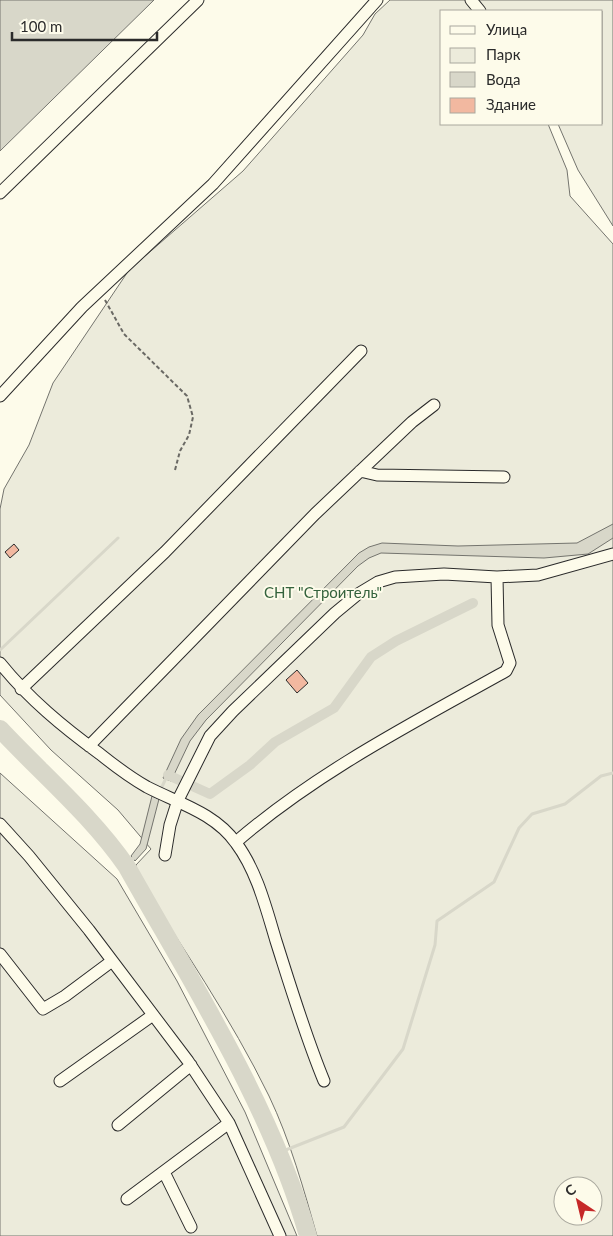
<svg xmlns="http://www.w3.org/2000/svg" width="613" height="1236" font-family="Lato,sans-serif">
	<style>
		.green { fill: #ecebdb; stroke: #74746e; fill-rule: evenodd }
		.water { fill: #d8d7c9; stroke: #74746e }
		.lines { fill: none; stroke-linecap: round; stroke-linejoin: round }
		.stream { stroke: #d8d7c9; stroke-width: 3 }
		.canal { stroke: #d8d7c9; stroke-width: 10 }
		.river { stroke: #d8d7c9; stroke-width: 18 }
		.building { fill: #f2b8a0; stroke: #2b2b2b }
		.minor-casing { stroke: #2b2b2b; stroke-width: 13 }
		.path { stroke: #6a6964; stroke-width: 2; stroke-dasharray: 4 2.5; stroke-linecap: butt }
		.minor { stroke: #fdfbea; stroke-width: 11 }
		.labels { text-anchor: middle; stroke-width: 4; stroke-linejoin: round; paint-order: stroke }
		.park-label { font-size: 15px; fill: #34623c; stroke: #fdfbea }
	</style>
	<rect width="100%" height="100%" fill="#fdfbea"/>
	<path class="green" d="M390,0H613V226L578,170L558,124H602V11H442V124H548L567,170L570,196L613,244V1236H317C304,1190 290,1140 269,1096C231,1018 181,946 135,872L136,865L151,849L118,810L51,750L0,695V509L4,489L29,445L53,383L129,270L243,171L363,35L375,14ZM563,1186H593V1216H563Z
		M0,773L117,879L177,981L245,1112L297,1236H0Z"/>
	<path class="water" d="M0,0H154L0,151Z
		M613,524V538L588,554L544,558L381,553L369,558L358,566L206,720L190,741L171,781L163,778L181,739L198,715L359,553L369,547L382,543L458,546L577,543Z
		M152,796L159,799L146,849L135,861L131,856L140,844Z"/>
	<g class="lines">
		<path class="stream" d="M0,650L118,538
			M160,791L167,776
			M127,867L135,856
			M278,1153L344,1127L403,1049L435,945L437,921L494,882L519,828L532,814L565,804L601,776L613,773"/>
		<path class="canal" d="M168,775L210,794L250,765L275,742L334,708L371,657L396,641L473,603"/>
		<path class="river" d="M0,729C43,775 91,815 127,867C192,983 272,1108 308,1236"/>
	</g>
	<path class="building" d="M14,544L19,550L10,558L5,552Z
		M297,670L308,683L297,693L286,680Z"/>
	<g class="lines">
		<g class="minor-casing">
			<path id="minor" d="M471,0L480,11
				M0,193L198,0
				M0,396L82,307L213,184L377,0
				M360,471L377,475L504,477
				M0,663C29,699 63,727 100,754C115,766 131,778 147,787C178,803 215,813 236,843C257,871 266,908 276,941C291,988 305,1035 324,1081
				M21,689L165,552L361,351
				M89,746L315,514L412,422L434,405
				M0,824L29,856L89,930L188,1061L229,1123L280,1236
				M236,842C317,772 413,723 506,671L510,663L498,625L497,577
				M165,855L170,825L178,800L210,736L233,711L335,613L358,594L378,582L395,577L444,574L497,577L538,575L613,554
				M0,954L43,1009L65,996L112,961
				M60,1081L153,1015
				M118,1125L191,1065
				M164,1172L191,1227
				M127,1199L229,1123"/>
		</g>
		<path class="path" d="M105,300L124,334L187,396L193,417L189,435L180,451L175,470"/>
		<use href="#minor" class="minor"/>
	</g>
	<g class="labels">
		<g class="park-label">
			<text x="323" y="598">СНТ "Строитель"</text>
		</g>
	</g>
	<rect x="440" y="10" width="162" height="115" fill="#fdfbea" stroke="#a9a89e"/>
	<rect x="450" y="26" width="25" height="8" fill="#fdfbea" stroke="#a9a89e"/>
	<text x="486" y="35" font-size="15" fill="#2b2b2b">Улица</text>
	<rect x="450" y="48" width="25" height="15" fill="#ecebdb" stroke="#a9a89e"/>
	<text x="486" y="60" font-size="15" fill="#2b2b2b">Парк</text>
	<rect x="450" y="72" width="25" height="15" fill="#d8d7c9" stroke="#a9a89e"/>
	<text x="486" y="85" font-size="15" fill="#2b2b2b">Вода</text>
	<rect x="450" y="98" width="25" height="15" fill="#f2b8a0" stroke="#a9a89e"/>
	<text x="486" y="110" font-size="15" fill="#2b2b2b">Здание</text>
	<g transform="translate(578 1201) rotate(325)"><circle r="24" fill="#fdfbea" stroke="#a9a89e"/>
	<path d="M0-4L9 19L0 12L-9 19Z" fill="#c62828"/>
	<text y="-8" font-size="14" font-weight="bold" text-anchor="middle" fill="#2b2b2b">С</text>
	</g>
	<path d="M12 32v8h145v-8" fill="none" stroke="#2b2b2b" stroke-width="2.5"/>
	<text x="20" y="32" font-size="15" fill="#2b2b2b" stroke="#fdfbea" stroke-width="4" paint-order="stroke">100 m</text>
</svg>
